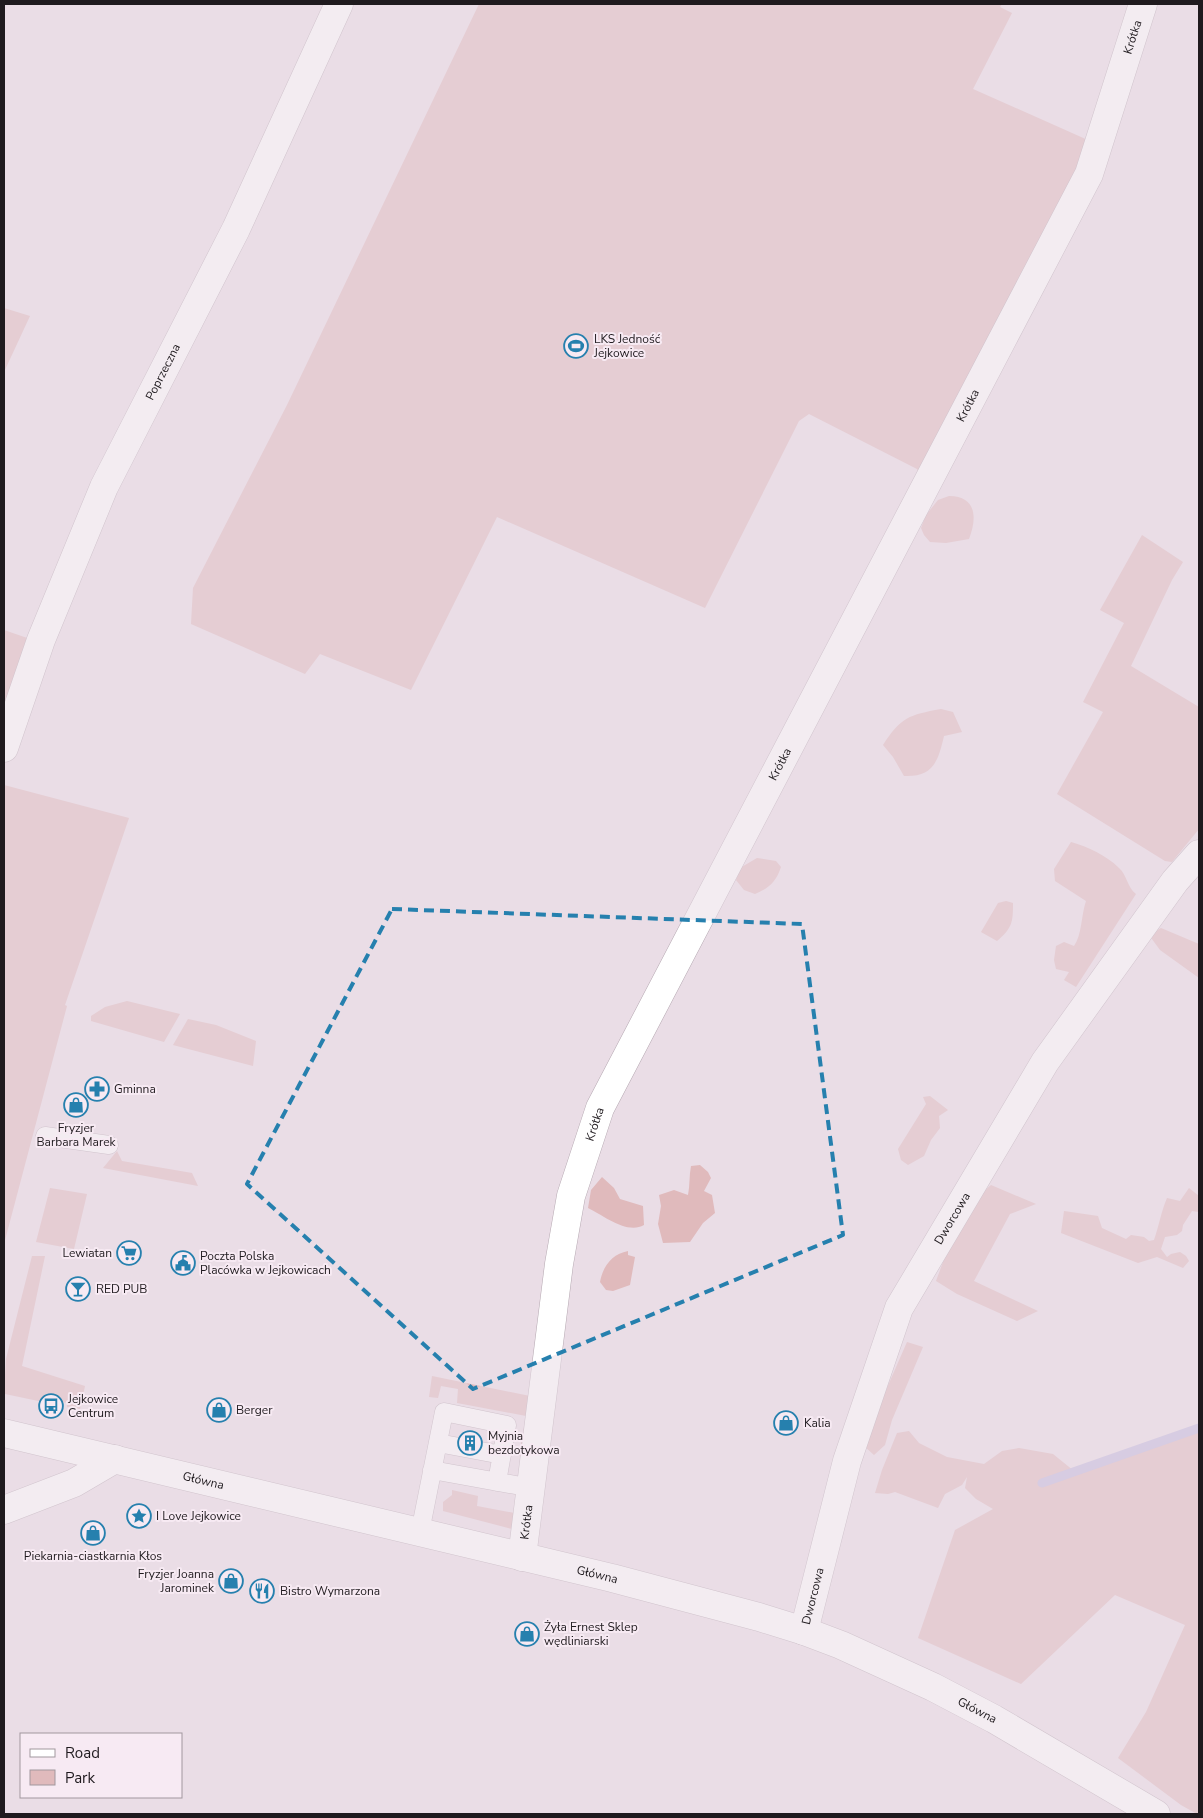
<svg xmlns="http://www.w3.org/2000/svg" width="1203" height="1818" font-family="'Nunito Sans',sans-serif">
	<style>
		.green { fill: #e0babc }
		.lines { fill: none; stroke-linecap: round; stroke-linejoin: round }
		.stream { stroke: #c0b8dd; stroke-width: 9 }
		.lane-casing { stroke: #b5a8b1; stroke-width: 19 }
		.street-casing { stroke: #b5a8b1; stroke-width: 29 }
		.secondary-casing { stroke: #b5a8b1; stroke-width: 29 }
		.lane { stroke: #fff; stroke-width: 18 }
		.street { stroke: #fff; stroke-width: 28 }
		.secondary { stroke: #fff; stroke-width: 28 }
		.marked { fill: none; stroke: #2680ae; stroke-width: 4; stroke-dasharray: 10 6; stroke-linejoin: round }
		.labels { text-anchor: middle; stroke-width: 4; stroke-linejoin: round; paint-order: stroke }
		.street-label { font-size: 12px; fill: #1f1a1e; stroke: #f7eaf3 }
		.poi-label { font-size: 12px; fill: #1f1a1e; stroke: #f7eaf3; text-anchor: start }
	</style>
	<rect width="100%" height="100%" fill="#eadde6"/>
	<path class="green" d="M479,4H1002L1000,7L1012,13L973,89L1090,141L922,479L917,469L809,414L799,421L705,608L497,517L411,690L320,654L305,674L191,624L193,588L287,405Z
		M4,308L30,316L4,372Z
		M949,496C977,496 977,519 969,539L946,543L930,542L924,535L921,528L926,515L938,500Z
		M1142,535L1183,562L1172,580L1131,666L1199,707V829L1172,862L1165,861L1057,794L1103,712L1083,702L1124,623L1100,610Z
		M4,630L33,640L4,734Z
		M941,709L953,712L962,732L944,736C938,762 933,777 904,776L893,757L883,745C901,717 909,715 941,709Z
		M4,785L129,818L65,1005L67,1006L4,1244Z
		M1071,842C1088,847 1106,855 1119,868C1127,875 1127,887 1136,894L1076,987L1064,980L1069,972L1056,969L1054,960L1056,946L1064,942L1074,946C1082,935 1081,916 1086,901L1055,881L1054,869Z
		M757,858L776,861L781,867C776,882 769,888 755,894L744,890L736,880L740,868Z
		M1006,901L1013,903C1013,923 1012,928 997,941L981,932L998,903Z
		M1161,928L1199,944V978L1160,950L1149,935Z
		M127,1001L180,1014L164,1042L91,1021V1016L105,1007Z
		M188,1019L216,1025L256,1041L253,1066L173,1045Z
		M930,1096L948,1110L939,1116L940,1128L931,1140L924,1156L908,1165L901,1160L898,1149L926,1104L923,1097Z
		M117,1151L122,1161L192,1173L198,1186L103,1168Z
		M700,1165L708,1172L711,1178L704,1191L712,1195L715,1213L703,1223L690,1242L663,1243L658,1224L661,1206L659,1195L674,1190L688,1195C690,1185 689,1176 691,1166Z
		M602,1177L614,1188L620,1199L643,1206L644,1225C627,1235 603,1215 588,1208L591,1190Z
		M991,1185L1036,1204L1010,1214L974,1281L1038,1311L1017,1321L957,1294L936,1281C948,1249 963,1207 991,1185Z
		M50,1188L87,1194L74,1249L36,1242Z
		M1189,1188L1199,1196V1212L1192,1211L1183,1225L1182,1231L1177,1235L1165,1237L1161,1249L1167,1257L1171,1254L1180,1252L1186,1256L1189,1261L1183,1268L1157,1257L1138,1263L1061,1233L1064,1211L1098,1216L1102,1228L1126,1239L1131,1235L1144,1237L1149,1241L1154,1240C1159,1226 1161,1212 1167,1198L1180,1201Z
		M628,1251V1255L635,1257L630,1285L613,1291L606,1290L600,1282C603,1266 612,1254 628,1251Z
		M32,1256H45L22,1366L85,1386L80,1409L67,1407V1403L49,1399L48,1403L5,1394L4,1391L6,1359Z
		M907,1342L923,1347L892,1420L885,1445L874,1455L864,1446L876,1413Z
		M432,1376L530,1396L526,1467L519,1455L526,1416L457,1403L458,1389L441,1386L438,1398L429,1397Z
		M1199,1427V1814H1197L1181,1805L1118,1758L1146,1712L1185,1625L1115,1595L1021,1684L918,1638L955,1530L993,1509L976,1499L965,1488L967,1477L962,1485L945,1494L938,1508L895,1492L888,1494L875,1493L882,1470L897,1433L909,1431L919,1443L947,1457L984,1464L1002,1451L1019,1448L1053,1454L1074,1471Z
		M452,1490L478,1496L477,1506L520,1514L516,1530L443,1511V1502L452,1495Z"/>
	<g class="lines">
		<path class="stream" d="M1042,1483L1199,1428"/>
		<g class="lane-casing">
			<path id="lane" d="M45,1136L109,1145
				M438,1443L502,1455
				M432,1470L532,1488
				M420,1532L444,1412L507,1425L497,1482"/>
		</g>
		<g class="street-casing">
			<g id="street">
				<path id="s1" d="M4,748L41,640L104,487L236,229L339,4"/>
				<path d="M4,1510L74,1483L115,1459"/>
				<path id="s2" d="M522,1557L559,1264L571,1196L600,1108L1089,174L1143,4"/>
				<path id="s3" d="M804,1631L847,1461L899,1308L1045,1062L1175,881L1199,854"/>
			</g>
		</g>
		<g class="secondary-casing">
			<g id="secondary">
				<path id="s4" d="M4,1433L612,1578L759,1617L804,1631L841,1645L933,1687L994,1719L1156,1814"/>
			</g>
		</g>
		<use href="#lane" class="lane"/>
		<use href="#street" class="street"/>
		<use href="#secondary" class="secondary"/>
	</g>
	<path d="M0 0H1203V1818H0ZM392,909L802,924L843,1235L473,1389L247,1184Z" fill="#eadde6" fill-opacity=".55" fill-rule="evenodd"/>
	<path class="marked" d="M392,909L802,924L843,1235L473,1389L247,1184Z"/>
	<defs>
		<g id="stadium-ring" transform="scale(1.25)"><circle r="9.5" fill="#f7eaf3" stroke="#2680ae" stroke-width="1.5"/><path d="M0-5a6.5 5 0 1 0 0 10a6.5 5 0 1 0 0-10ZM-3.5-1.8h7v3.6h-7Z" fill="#2680ae"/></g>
		<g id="pharmacy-ring" transform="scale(1.25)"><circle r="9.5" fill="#f7eaf3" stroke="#2680ae" stroke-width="1.5"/><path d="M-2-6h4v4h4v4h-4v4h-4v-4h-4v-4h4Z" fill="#2680ae"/></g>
		<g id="shop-ring" transform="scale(1.25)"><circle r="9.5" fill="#f7eaf3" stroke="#2680ae" stroke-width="1.5"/><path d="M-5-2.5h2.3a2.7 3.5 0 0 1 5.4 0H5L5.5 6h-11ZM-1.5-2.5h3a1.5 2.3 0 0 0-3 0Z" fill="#2680ae"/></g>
		<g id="supermarket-ring" transform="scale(1.25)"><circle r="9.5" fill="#f7eaf3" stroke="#2680ae" stroke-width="1.5"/><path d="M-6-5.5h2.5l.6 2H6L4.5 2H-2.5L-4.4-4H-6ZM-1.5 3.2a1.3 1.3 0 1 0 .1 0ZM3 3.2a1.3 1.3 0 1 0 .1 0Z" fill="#2680ae"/></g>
		<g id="civic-ring" transform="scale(1.25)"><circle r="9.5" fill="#f7eaf3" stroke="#2680ae" stroke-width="1.5"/><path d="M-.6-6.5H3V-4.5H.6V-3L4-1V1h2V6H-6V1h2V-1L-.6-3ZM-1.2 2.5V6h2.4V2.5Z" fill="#2680ae"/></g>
		<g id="bar-ring" transform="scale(1.25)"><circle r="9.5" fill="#f7eaf3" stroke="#2680ae" stroke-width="1.5"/><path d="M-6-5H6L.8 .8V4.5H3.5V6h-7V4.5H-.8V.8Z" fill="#2680ae"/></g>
		<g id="bus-ring" transform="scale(1.25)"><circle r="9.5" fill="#f7eaf3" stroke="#2680ae" stroke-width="1.5"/><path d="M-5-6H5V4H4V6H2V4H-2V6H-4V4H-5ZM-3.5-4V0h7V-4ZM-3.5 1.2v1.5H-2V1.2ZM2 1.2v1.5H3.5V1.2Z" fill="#2680ae"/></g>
		<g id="building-ring" transform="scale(1.25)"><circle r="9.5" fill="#f7eaf3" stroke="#2680ae" stroke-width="1.5"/><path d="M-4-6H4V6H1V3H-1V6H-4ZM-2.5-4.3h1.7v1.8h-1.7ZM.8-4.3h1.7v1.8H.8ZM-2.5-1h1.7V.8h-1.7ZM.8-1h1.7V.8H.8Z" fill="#2680ae"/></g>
		<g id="sight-ring" transform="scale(1.25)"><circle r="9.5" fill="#f7eaf3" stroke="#2680ae" stroke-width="1.5"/><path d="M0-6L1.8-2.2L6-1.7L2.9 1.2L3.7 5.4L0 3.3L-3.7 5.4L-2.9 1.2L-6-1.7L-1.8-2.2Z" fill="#2680ae"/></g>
		<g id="restaurant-ring" transform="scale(1.25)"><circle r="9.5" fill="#f7eaf3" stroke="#2680ae" stroke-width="1.5"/><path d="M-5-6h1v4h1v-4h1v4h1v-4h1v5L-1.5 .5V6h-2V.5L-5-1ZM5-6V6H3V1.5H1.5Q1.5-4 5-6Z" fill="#2680ae"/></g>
	</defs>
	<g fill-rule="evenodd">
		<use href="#stadium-ring" x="576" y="346"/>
		<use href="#pharmacy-ring" x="97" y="1089"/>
		<use href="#shop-ring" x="76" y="1105"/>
		<use href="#supermarket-ring" x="129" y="1253"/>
		<use href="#civic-ring" x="183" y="1263"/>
		<use href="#bar-ring" x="78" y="1289"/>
		<use href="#bus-ring" x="51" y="1406"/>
		<use href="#shop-ring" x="219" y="1410"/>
		<use href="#shop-ring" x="786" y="1423"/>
		<use href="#building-ring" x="470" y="1443"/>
		<use href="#sight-ring" x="139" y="1516"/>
		<use href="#shop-ring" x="93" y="1533"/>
		<use href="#shop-ring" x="231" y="1581"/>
		<use href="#restaurant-ring" x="262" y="1591"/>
		<use href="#shop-ring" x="527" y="1634"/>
	</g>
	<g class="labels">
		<g class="street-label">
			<text dy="4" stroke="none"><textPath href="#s2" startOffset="1655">Krótka</textPath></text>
			<text dy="4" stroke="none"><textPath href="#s1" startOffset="409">Poprzeczna</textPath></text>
			<text dy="4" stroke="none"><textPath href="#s2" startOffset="1250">Krótka</textPath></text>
			<text dy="4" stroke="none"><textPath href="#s2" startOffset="845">Krótka</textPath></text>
			<text dy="4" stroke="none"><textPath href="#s2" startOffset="440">Krótka</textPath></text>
			<text dy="4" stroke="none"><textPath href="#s3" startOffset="441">Dworcowa</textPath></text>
			<text dy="4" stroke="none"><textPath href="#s4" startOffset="205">Główna</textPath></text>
			<text dy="4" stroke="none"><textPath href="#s2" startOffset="35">Krótka</textPath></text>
			<text dy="4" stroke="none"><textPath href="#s4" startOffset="610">Główna</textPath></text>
			<text dy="4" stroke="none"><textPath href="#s3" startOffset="36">Dworcowa</textPath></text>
			<text dy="4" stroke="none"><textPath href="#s4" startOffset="1015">Główna</textPath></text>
		</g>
		<g class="poi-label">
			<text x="594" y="343">LKS Jedność<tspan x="594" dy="14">Jejkowice</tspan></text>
			<text x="114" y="1093">Gminna</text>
			<text x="76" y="1132" text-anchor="middle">Fryzjer<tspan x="76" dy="14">Barbara Marek</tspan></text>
			<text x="112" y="1257" text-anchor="end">Lewiatan</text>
			<text x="200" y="1260">Poczta Polska<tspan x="200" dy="14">Placówka w Jejkowicach</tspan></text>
			<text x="96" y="1293">RED PUB</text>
			<text x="68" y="1403">Jejkowice<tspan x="68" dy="14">Centrum</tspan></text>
			<text x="236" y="1414">Berger</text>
			<text x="804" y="1427">Kalia</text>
			<text x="488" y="1440">Myjnia<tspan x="488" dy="14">bezdotykowa</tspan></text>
			<text x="156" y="1520">I Love Jejkowice</text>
			<text x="93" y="1560" text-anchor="middle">Piekarnia-ciastkarnia Kłos</text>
			<text x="214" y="1578" text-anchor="end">Fryzjer Joanna<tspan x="214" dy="14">Jarominek</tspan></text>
			<text x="280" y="1595">Bistro Wymarzona</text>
			<text x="544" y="1631">Żyła Ernest Sklep<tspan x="544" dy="14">wędliniarski</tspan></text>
		</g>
	</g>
	<rect width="1203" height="1818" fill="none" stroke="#1f1a1e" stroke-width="10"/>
	<rect x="20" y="1733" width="162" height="65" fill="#f7eaf3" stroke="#a1979e"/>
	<rect x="30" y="1749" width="25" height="8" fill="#ffffff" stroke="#a1979e"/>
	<text x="65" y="1758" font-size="15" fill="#1f1a1e">Road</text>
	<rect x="30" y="1770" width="25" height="15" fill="#e0babc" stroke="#a1979e"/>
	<text x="65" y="1783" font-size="15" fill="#1f1a1e">Park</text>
</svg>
